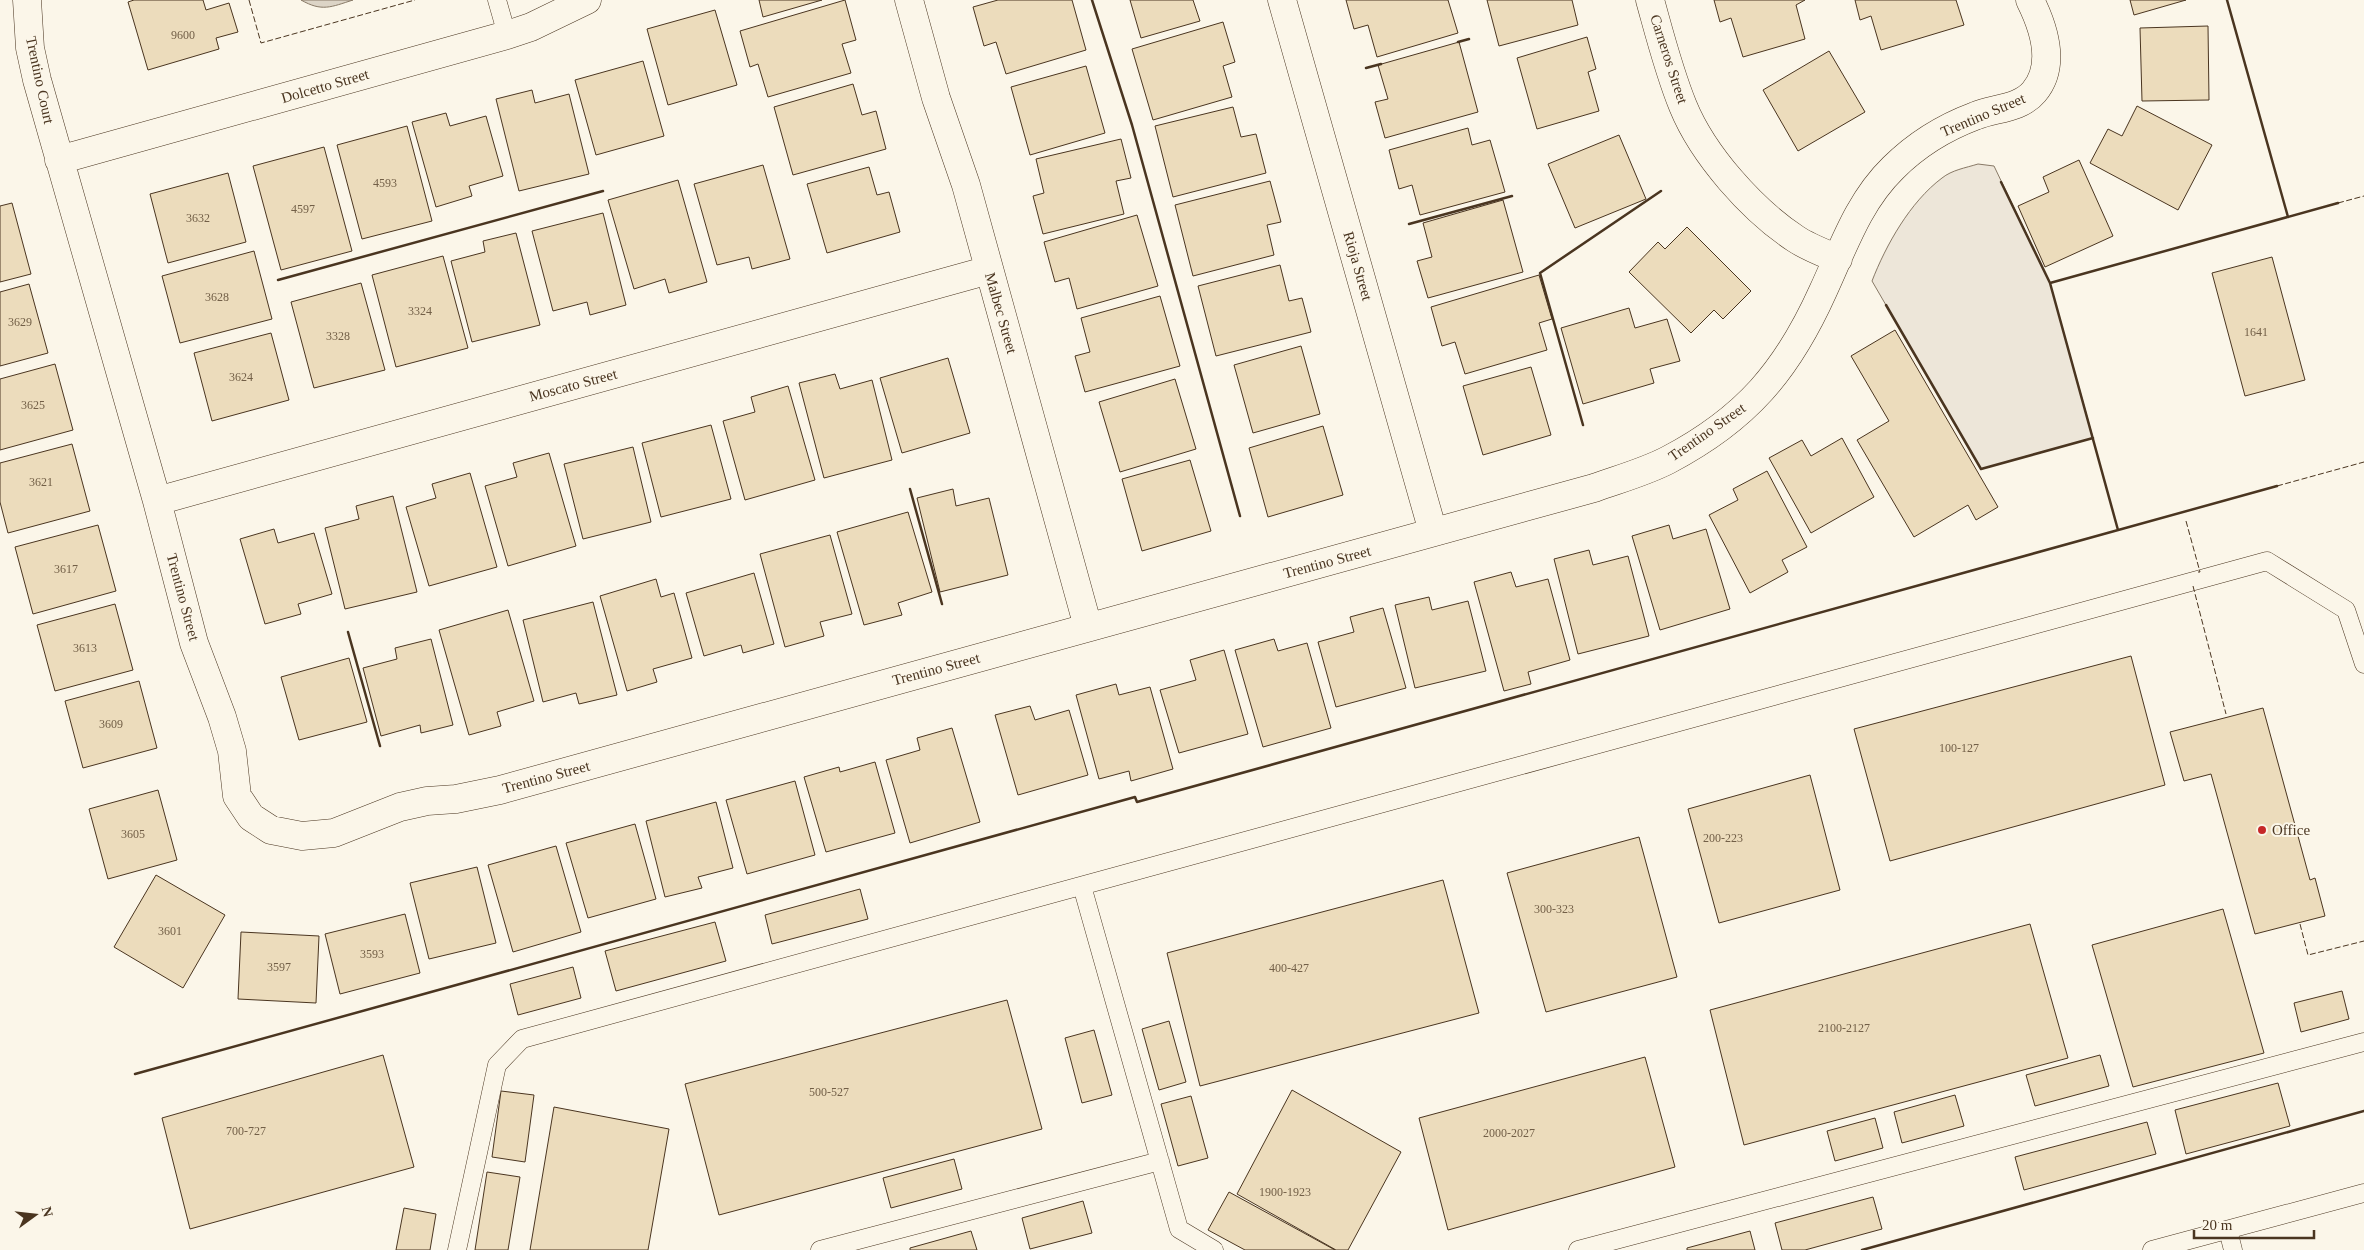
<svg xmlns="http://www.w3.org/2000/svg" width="2364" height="1250" font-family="Georgia,serif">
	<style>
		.green { fill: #ede6d9; stroke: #887966 }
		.water { fill: #dcd4c6; stroke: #887966 }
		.building { fill: #ecdcbc; stroke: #4a3520 }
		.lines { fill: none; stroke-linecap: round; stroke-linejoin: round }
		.service-casing { stroke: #4a3520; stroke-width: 19 }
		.minor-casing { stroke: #4a3520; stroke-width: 29 }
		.service { stroke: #fbf6e9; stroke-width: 18 }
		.minor { stroke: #fbf6e9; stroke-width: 28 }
		.fence { stroke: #4a3520; stroke-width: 1; stroke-dasharray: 6 2.5; stroke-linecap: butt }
		.wall { stroke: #4a3520; stroke-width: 2.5 }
		.poi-dot { fill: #c62828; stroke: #fbf6e9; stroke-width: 2 }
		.labels { text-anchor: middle; stroke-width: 4; stroke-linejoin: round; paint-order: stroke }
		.number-label { font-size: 12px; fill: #725f47 }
		.street-label { font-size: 15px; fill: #4a3520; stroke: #fbf6e9 }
		.poi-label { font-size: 15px; fill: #4a3520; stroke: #fbf6e9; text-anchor: start }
	</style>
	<rect width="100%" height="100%" fill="#fbf6e9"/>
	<path class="green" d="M1978,164L1994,166L2050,283L2093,438L1981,469L1872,281C1886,245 1910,202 1942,178C1952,170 1965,168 1978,164Z"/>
	<path class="water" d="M301,0H353C331,7 322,12 301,0Z"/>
	<path class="building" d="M134,0H203L206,10L229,3L238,32L216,38L219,49L148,70L128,2Z
		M759,0H822L763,17Z
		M845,0L856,40L842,44L851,73L768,97L758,64L750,67L740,31Z
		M998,0H1072L1086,50L1006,74L996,42L984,46L973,7Z
		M1130,0H1193L1200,21L1141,38Z
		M1346,0H1448L1458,33L1377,57L1368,25L1354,29Z
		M1487,0H1572L1578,25L1499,46Z
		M1714,0H1805L1796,5L1805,39L1743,57L1731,18L1720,22Z
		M1855,0H1956L1964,25L1881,50L1871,16L1860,20Z
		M2130,0H2186L2134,15Z
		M715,10L737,85L668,105L647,29Z
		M1223,22L1235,62L1223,66L1232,97L1153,120L1132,49Z
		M2208,26L2209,100L2142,101L2140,28Z
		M1587,37L1596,69L1588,72L1599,111L1537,129L1517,58Z
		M1459,42L1478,112L1385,138L1375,102L1388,99L1378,65Z
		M1829,51L1865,112L1798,151L1763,90Z
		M643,61L664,136L596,155L575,80Z
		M1086,66L1105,133L1030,155L1011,87Z
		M853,84L862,115L876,111L886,149L793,175L774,107Z
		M532,90L535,103L569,94L589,174L519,191L496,99Z
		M2137,106L2212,145L2178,210L2090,163L2108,129L2122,136Z
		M1233,107L1241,137L1256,134L1266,173L1173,197L1155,126Z
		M446,113L450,126L486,116L503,176L469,186L472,196L436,207L412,122Z
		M407,126L432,221L362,239L337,145Z
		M1468,128L1472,145L1490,140L1505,192L1420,215L1412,185L1399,189L1389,150Z
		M1619,135L1646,199L1575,228L1548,164Z
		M1121,139L1131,178L1116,181L1124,214L1043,234L1033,196L1044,193L1036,159Z
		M324,147L352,251L281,270L253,166Z
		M2079,160L2113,236L2045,267L2018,206L2049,192L2043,177Z
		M763,165L790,259L752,269L749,257L717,265L694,184Z
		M869,167L877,195L889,192L900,232L827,253L807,184Z
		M228,173L246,242L168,263L150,194Z
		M678,180L707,282L669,293L665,279L634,289L608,200Z
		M1270,181L1281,222L1267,225L1274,255L1193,276L1175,205Z
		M1503,200L1523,272L1428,298L1417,261L1432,257L1423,223Z
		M12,203L31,274L0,282V206Z
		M603,213L626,305L590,315L587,302L553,311L532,231Z
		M1137,215L1158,286L1077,309L1069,278L1055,282L1044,242Z
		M1687,227L1751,291L1723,319L1714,310L1691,333L1629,272L1658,242L1665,249Z
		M516,233L540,325L472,342L451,261L485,252L483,241Z
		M254,251L272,319L180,343L162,276Z
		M443,256L468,348L396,367L372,275Z
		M2272,257L2305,380L2245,396L2212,273Z
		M1280,265L1289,301L1302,298L1311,332L1216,356L1198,286Z
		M1539,275L1552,319L1539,323L1547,350L1465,374L1455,342L1442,346L1431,307Z
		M361,283L385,370L314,388L291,302Z
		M29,284L48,353L0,366V292Z
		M1160,296L1180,366L1085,392L1075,356L1090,352L1081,318Z
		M1629,308L1635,328L1667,319L1680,361L1650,369L1654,383L1583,404L1561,328Z
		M1895,330L1998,507L1976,520L1968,505L1914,537L1857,440L1889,421L1851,356Z
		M271,333L289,400L212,421L194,353Z
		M1301,346L1320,414L1253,433L1234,365Z
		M948,358L970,433L902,453L880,378Z
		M55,364L73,430L0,450V379Z
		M1531,367L1551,435L1483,455L1463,386Z
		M835,374L840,389L872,380L892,460L824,478L799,383Z
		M1175,379L1196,449L1120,472L1099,402Z
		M788,386L815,480L745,500L723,421L755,412L751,397Z
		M711,425L731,499L661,517L642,443Z
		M1323,426L1343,495L1268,517L1249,448Z
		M1842,438L1874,497L1811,533L1769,458L1802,440L1811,456Z
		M72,444L90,511L8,533L0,502V463Z
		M633,447L651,522L583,539L564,464Z
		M549,453L576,546L508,566L485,486L517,477L513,463Z
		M1190,460L1211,531L1142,551L1122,479Z
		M1767,471L1807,547L1782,560L1788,572L1750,593L1709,515L1738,500L1733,489Z
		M470,473L497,567L429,586L406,507L436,498L432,484Z
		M953,489L956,506L989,498L1008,575L940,592L917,498Z
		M393,496L417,592L345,609L325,528L359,519L356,506Z
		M908,512L932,592L898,603L902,615L864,625L837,532Z
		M98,525L116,591L33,614L15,547Z
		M1669,525L1673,539L1706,529L1730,609L1660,630L1632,536Z
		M274,529L278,543L314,533L332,594L298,604L301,614L265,624L240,539Z
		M830,535L852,614L820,622L824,636L785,647L760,554Z
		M1589,550L1593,565L1628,556L1649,636L1578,654L1554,559Z
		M1511,572L1516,587L1548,579L1570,660L1528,672L1531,684L1504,691L1474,582Z
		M754,573L774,644L743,653L741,645L704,656L686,593Z
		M656,579L661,597L674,593L692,658L653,669L657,682L627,691L600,596Z
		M1429,597L1432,610L1468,601L1486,671L1415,688L1395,605Z
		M593,602L617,695L579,704L576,693L543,702L523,620Z
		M115,604L133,670L55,691L37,625Z
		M1383,608L1406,688L1336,707L1318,642L1354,632L1350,617Z
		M508,610L534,701L497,712L501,726L469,735L439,630Z
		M431,639L453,725L421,733L420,725L381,736L363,668L397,659L395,648Z
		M1274,639L1278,651L1307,643L1331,728L1263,747L1235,650Z
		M1224,650L1248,734L1179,753L1160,690L1196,680L1190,660Z
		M2131,656L2165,785L1890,861L1854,729Z
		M349,658L367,722L299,740L281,677Z
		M139,681L157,748L83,768L65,701Z
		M1116,684L1119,695L1150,687L1173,769L1131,781L1129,771L1099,779L1076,695Z
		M1030,706L1035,720L1069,710L1088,775L1018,795L995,715Z
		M2263,708L2310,880L2315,878L2325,916L2255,934L2211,774L2184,781L2170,732Z
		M952,728L980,822L910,843L886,760L920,750L917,738Z
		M875,762L895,833L826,852L804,777L839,767L840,772Z
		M1810,775L1840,890L1719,923L1688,809Z
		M795,781L815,855L747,874L726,800Z
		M158,790L177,860L108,879L89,809Z
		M716,802L733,868L698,877L702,888L665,897L646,821Z
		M635,824L656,899L588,918L566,843Z
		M1639,837L1677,977L1546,1012L1507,873Z
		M556,846L581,932L513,952L488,865Z
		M477,867L496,943L429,959L410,883Z
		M156,875L225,915L183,988L114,947Z
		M1443,880L1479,1013L1200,1086L1167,953Z
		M860,889L868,919L772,944L765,915Z
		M2223,909L2264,1053L2133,1087L2092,945Z
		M405,914L420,973L340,994L325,934Z
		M715,922L726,961L616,991L605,951Z
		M2030,924L2068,1058L1744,1145L1710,1010Z
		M241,932L319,936L316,1003L238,999Z
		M573,967L581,998L518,1015L510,984Z
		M2342,991L2349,1019L2301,1032L2294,1003Z
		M1007,1000L1042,1129L719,1215L685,1084Z
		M1169,1021L1186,1082L1159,1090L1142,1029Z
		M1094,1030L1112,1095L1082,1103L1065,1038Z
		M383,1055L414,1167L190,1229L162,1118Z
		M2100,1055L2109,1086L2035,1106L2026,1075Z
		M1645,1057L1675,1167L1448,1230L1419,1118Z
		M2278,1083L2290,1126L2186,1154L2175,1110Z
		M1292,1090L1401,1152L1348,1250H1336L1237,1194Z
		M501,1091L534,1095L525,1162L492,1157Z
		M1955,1095L1964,1126L1902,1143L1894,1112Z
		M1191,1096L1208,1158L1178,1166L1161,1104Z
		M554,1107L669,1129L648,1250H530Z
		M1875,1118L1883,1148L1835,1161L1827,1131Z
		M2147,1122L2156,1154L2024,1190L2015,1157Z
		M954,1159L962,1189L891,1208L883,1178Z
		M487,1172L520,1177L508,1250H475Z
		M1229,1192L1335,1250H1245L1208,1230Z
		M1873,1197L1882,1229L1805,1250H1782L1775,1223Z
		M1083,1201L1092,1233L1030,1249L1022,1218Z
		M404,1208L436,1214L430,1250H396Z
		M971,1231L977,1250H910V1248Z
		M1750,1231L1755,1250H1687V1248Z"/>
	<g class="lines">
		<g class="service-casing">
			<path id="service" d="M497,0L507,35
				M1082,886L1179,1229L1214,1250
				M2228,1230L2233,1250
				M457,1250L497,1065L522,1039L2267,561L2346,610L2364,664
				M820,1250L1160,1161
				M1578,1250L2364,1042
				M2152,1250L2364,1193"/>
		</g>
		<g class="minor-casing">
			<path id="minor" d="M27,0L30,48L37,80L157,501L194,643L222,717L232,751L237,796L251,817L271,830L302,836L334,833L400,807L427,801L456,799L500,790L1594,488C1619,479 1645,472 1668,460C1746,419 1787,371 1823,291C1843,248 1858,202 1893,168C1917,144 1943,128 1975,116C1994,108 2020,109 2034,92C2056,66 2044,28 2030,0
				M909,0L936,98L966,185L1088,627
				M1282,0L1433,532
				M1650,0C1660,36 1669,72 1683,106C1703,155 1752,210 1796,239C1808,247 1824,253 1838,259
				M59,160L507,35L531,27L587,0
				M157,501L989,270"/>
		</g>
		<use href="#service" class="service"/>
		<use href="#minor" class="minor"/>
		<path class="fence" d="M249,0L261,43L415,0
			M2338,203L2364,196
			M2277,486L2364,462
			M2186,521L2200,572H2198
			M2193,586L2226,714
			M2300,924L2308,955L2364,941"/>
		<path class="wall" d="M1092,0L1132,125L1240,516
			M2227,0L2288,217
			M1458,42L1469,39
			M1366,68L1381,64
			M2001,182L2050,283
			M1409,224L1512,196
			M278,280L603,191
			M1886,305L1981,469L2093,438
			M1583,425L1540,273L1661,191
			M910,489L942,604
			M2118,530L2050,283L2338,203
			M348,632L380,746
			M135,1074L1135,797L1137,802L2277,486
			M1862,1250L2364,1111"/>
	</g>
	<circle class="poi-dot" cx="2262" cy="830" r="5"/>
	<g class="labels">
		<g class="number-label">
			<text x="183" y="39">9600</text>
			<text x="385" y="187">4593</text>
			<text x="303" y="213">4597</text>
			<text x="198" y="222">3632</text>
			<text x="217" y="301">3628</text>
			<text x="420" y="315">3324</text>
			<text x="20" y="326">3629</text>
			<text x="2256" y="336">1641</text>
			<text x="338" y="340">3328</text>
			<text x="241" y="381">3624</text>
			<text x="33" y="409">3625</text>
			<text x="41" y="486">3621</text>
			<text x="66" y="573">3617</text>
			<text x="85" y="652">3613</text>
			<text x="111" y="728">3609</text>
			<text x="1959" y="752">100-127</text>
			<text x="133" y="838">3605</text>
			<text x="1723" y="842">200-223</text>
			<text x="1554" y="913">300-323</text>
			<text x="170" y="935">3601</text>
			<text x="372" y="958">3593</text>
			<text x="279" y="971">3597</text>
			<text x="1289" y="972">400-427</text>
			<text x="1844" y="1032">2100-2127</text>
			<text x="829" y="1096">500-527</text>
			<text x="246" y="1135">700-727</text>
			<text x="1509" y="1137">2000-2027</text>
			<text x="1285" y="1196">1900-1923</text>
		</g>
		<g class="street-label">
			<text transform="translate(1669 59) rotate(72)" y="5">Carneros Street</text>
			<text transform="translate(40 80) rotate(78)" y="5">Trentino Court</text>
			<text transform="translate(325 86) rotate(-16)" y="5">Dolcetto Street</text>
			<text transform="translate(1983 115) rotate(-23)" y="5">Trentino Street</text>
			<text transform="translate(1358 266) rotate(74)" y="5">Rioja Street</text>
			<text transform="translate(1001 313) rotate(74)" y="5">Malbec Street</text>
			<text transform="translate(573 385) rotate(-15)" y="5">Moscato Street</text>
			<text transform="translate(1707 432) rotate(-35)" y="5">Trentino Street</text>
			<text transform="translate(1327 562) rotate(-15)" y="5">Trentino Street</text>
			<text transform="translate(183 597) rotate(75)" y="5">Trentino Street</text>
			<text transform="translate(936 669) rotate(-15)" y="5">Trentino Street</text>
			<text transform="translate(546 777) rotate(-15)" y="5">Trentino Street</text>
		</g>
		<g class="poi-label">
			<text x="2272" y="835">Office</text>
		</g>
	</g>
	<g transform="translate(35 1215) rotate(75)" stroke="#fbf6e9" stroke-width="4" paint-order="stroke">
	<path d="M0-4L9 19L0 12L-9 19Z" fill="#4a3520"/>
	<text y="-8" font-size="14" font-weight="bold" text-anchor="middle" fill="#4a3520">N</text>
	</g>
	<path d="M2194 1230v8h120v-8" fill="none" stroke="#4a3520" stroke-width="2.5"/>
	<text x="2202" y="1230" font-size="15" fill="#4a3520" stroke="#fbf6e9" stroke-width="4" paint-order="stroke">20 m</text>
</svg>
